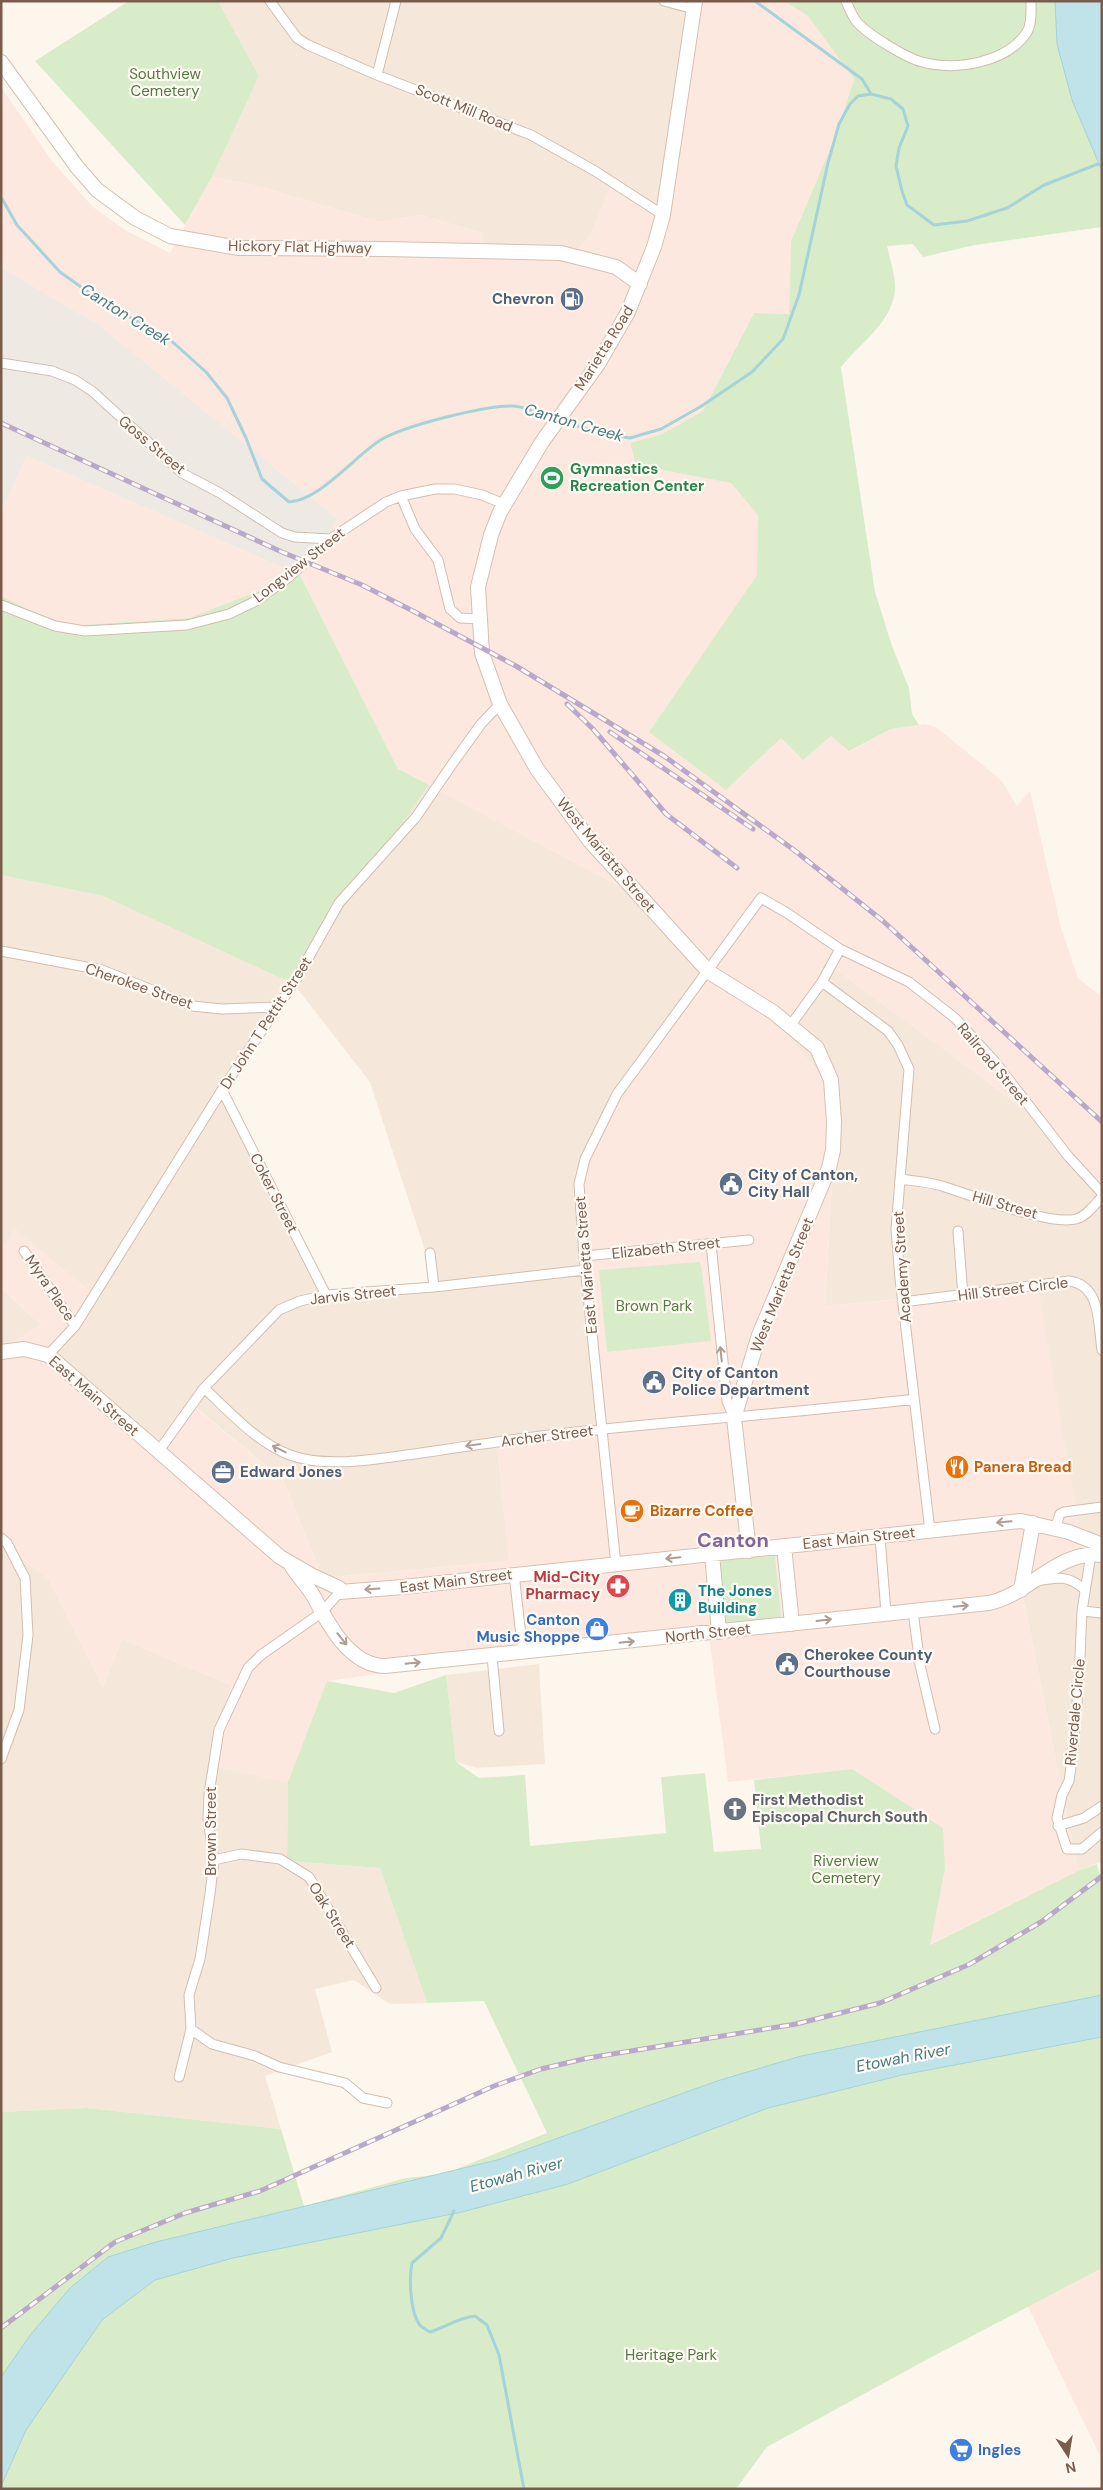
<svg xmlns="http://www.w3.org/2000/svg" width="1103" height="2490" font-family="'DM Sans',sans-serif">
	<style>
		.residential { fill: #f5e8da; fill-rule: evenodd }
		.commercial { fill: #fde8e0 }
		.industrial { fill: #efe9e4 }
		.green { fill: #d8ecc9 }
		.water { fill: #bfe3e8; stroke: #a5d3da }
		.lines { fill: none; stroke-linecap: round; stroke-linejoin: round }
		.stream { stroke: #a5d3da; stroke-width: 3 }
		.street-casing { stroke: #d1beb0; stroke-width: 11 }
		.secondary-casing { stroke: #d6c0b0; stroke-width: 16 }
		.street { stroke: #fff; stroke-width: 9 }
		.secondary { stroke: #fff; stroke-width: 14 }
		.rail-casing { stroke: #b9a8c9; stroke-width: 5 }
		.rail { stroke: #fffaf3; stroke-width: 3; stroke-dasharray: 9; stroke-linecap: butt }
		.oneway { stroke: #af9d94 }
		.labels { text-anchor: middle; stroke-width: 4.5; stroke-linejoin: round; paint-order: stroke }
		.park-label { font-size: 15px; fill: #537a41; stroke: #fffaf3 }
		.street-label { font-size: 15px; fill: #7a5c4d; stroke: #fffaf3 }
		.service-label { font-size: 15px; font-weight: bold; fill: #4e5e75; stroke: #fffaf3; text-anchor: start }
		.leisure-label { font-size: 15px; font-weight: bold; fill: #27864d; stroke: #fffaf3; text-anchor: start }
		.food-label { font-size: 15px; font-weight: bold; fill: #c56008; stroke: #fffaf3; text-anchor: start }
		.health-label { font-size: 15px; font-weight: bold; fill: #be3a42; stroke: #fffaf3; text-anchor: end }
		.culture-label { font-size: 15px; font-weight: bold; fill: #0d838f; stroke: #fffaf3; text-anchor: start }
		.shop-label { font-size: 15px; font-weight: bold; fill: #366cbe; stroke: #fffaf3; text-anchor: end }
		.worship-label { font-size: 15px; font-weight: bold; fill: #5b616d; stroke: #fffaf3; text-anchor: start }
		.water-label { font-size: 16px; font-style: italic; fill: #437c86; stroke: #fffaf3 }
		.district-label { font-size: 20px; font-weight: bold; fill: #846695; stroke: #fffaf3 }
	</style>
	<rect width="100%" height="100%" fill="#fdf6ec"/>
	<path class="residential" d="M218,1H696L658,216L610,188L591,235L575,253L485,250L482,233L420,215L380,222L257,186L212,177L259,76Z
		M429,785L627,890L705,971L601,1434L497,1445L509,1561L323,1578L283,1480L193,1405L154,1454L51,1364L93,1294L15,1230L1,1251V875L103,896L292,982ZM293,983L370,1082L438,1290L322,1294L223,1090Z
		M825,961L1050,1128L1102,1189V1861L1078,1871L1022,1592L1037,1286L825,1306L837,1094L791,1040Z
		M1,1288L41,1325L1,1348Z
		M1,1543L48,1578L103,1687L122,1639L231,1685L209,1765L288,1782L287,1861L380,1868L427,2003L390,2004L354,1980L315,1989L332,2052L265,2076L281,2129L87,2108L1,2112Z
		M539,1664L545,1764L477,1768L456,1762L446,1675Z"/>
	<path class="commercial" d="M696,1H784L808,16L854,79L836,135L791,241L789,314L754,313L703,411L662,434L630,443L636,465L731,483L758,514L757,575L649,732L781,737L831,736L850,751L891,729L925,724L936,727L1002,781L1017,806L1030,791L1061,928L1078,978L1102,997V1189L1050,1128L825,961L791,1040L837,1094L825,1306L1038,1286L1083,1552L1022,1593L1078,1871L929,1945L945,1869L852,1769L728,1782L709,1635L541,1651L328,1681L290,1783L209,1765L231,1685L122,1639L103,1687L48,1578L1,1543V1348L41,1325L1,1288V1251L15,1229L93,1294L51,1364L154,1454L192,1405L283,1480L323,1578L509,1561L497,1445L601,1434L574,1173L705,971L627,890L398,769L300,575L189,618L64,626L1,596V512L27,456L300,575L338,519L99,325L1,267V87L52,161L93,207L125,230L170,253L212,177L257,186L380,222L420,215L482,233L485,250L575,253L591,235L610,188L657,216Z
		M1102,2248V2460L1019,2288Z"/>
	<path class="industrial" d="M1,267L99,325L338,519L300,575L27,456L1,512Z"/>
	<path class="green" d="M129,1H218L259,76L212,177L185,225L35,61Z
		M784,1H1102V227L975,245L923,257L913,244L887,246C890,259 894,271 895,284C897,319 860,343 841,367L875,592L892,646L909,688L912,714L919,725L891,729L849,751L831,736L803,760L781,738L726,790L649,732L757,575L758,515L731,483L636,465L630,443L662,434L703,411L754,313L789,314L791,241L836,135L854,79L808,16Z
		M300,575L398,769L429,785L292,983L103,896L1,875V596L64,626L189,618Z
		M699,1262L701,1265L711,1341L607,1352L599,1270Z
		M775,1556L781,1619L724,1625L718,1560Z
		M446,1675L456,1762L479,1778L525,1775L530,1846L666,1833L661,1777L705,1773L714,1852L761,1849L754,1780L852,1769L943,1828L945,1869L930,1945L1078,1871L1097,1864L1102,1885V2268L926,2360L767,2447L736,2489H1V2112L87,2108L281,2129L304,2206L406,2178L444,2174L547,2133L484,2001L427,2003L380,1868L287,1861L288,1782L327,1681L394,1693Z"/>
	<path class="water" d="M1055,1H1102V171L1072,100L1057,44Z
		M1102,1995V2037L902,2075L768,2108L568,2184L462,2212L233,2258L155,2280L102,2320L26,2430L1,2486V2377L31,2334L70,2288L108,2257L156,2242L497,2160L717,2081L801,2056Z"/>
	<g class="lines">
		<path class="stream" d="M755,1L862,79L871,94
			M1,197L17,225L60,272L105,304L167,337L206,372L227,398L246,438L262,479L289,502C320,500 353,458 379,441C402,426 486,405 514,406C527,407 541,415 554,418
			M562,421L593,431L630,438L661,429L700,407L752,372L783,339L799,295L828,163L839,124L850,104L858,96L871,94L891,99L903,109L908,126L899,148L896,166L902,191L907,205L934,225L967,221L1007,208L1044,185L1098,164L1102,166
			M454,2211L441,2238L412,2263C409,2278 410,2313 420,2325C422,2328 427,2330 430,2332C447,2327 457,2318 475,2316L487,2325L499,2355L524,2489"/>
		<g class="street-casing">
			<path id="street" d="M270,1L297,38L308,45L377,75L531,135L595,171L663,215
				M664,1L694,9
				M846,1C849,8 852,16 857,22C867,34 906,58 922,62C956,71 1007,63 1027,32C1032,24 1031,10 1031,1
				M377,75L396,1
				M1,363L52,371L75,380L92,391L182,473L220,493L282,533L295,537L330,539
				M401,496L415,529L438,560L450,609L460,618L480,619
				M1,605L55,626L85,631L187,625L229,614L256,601L289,577L330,539L386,502L401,496L435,489H455L482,495L504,504
				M1,951L102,970L192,1006L222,1009L277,1007
				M822,982L888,1031L898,1045L909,1069L896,1229L900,1279L930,1531
				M790,1026L822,982L840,949
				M222,1090L326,1295
				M900,1179C914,1181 929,1182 942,1186C971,1195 1049,1226 1076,1219C1087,1216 1094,1205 1102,1197
				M958,1231L963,1296
				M711,1244L727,1401L734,1418
				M24,1251L75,1326
				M430,1253L434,1287
				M584,1256L749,1240
				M903,1302L1069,1281C1101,1285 1098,1323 1102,1350
				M48,1355L75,1326L222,1090L297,978L339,903L416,817L455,760L481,724L500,704
				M204,1388C229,1411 257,1443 290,1455C327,1469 383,1458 421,1453C461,1447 501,1441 541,1436C666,1421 790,1414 914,1399
				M158,1452L204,1388L279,1310L300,1301L326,1295L434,1287L585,1270
				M1055,1529L1060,1514L1064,1512L1102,1507
				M880,1537L886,1613
				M1,1538L7,1543L25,1578L28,1635L19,1710L1,1759
				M1091,1554L1082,1611L1079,1679L1072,1760L1069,1781L1062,1795L1057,1818L1067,1849H1082L1102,1832
				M616,1565L584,1256L579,1184L585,1159L617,1094L761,898L787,913L840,949L909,982L955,1018L996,1063L1068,1156L1102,1193
				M514,1574L523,1653
				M1037,1581C1057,1577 1069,1575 1085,1590
				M913,1611L920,1665L935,1729
				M1082,1611L1102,1613
				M492,1656L499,1731
				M1058,1826L1084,1818L1102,1806
				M214,1860L241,1854L280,1859L309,1877L376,1988
				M191,2029L212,2044L255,2056L279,2067L345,2083L363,2098L387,2103
				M179,2077L191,2029L189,1995L200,1959L210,1894L214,1860L208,1819L209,1794L219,1730L248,1668L261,1655L321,1613L340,1592"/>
		</g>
		<g class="secondary-casing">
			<path id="secondary" d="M695,1L663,215L654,247L628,312L598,364L542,442L500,512L491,535L478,587L482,653L500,704L537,769L590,841L709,972L773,1012L817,1048L831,1080L834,1122L833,1150L829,1168L759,1335L734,1418L749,1551
				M1,62L77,167L97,190L135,218L170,236L239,248L385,249L561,253L616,267L640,284
				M1,1352L24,1349L48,1355L280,1557L311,1575L339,1588L340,1592L403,1587L1021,1521L1069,1532L1102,1545
				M784,1546L792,1624
				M712,1554L719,1632
				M291,1565C298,1577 308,1586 314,1597C328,1624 350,1666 385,1666L989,1603C1031,1594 1056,1550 1102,1555
				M1021,1590L1033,1523"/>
		</g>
		<use href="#street" class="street"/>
		<use href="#secondary" class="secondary"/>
		<g class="rail-casing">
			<path id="rail" d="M1,423L282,552L362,585L413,611L516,666L664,756L794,850L883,921L1102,1122
				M567,704L593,729L666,814L737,868
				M610,732L753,829
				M1,2328L115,2242L185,2213L260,2191L494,2086L541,2069L588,2058L796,2024L880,2003L970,1964L1041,1922L1102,1876"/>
		</g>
		<use href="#rail" class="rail"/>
	</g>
	<defs><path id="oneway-shaft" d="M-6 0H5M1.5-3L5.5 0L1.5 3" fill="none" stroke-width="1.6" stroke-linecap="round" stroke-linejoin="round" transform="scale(1.25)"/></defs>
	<g class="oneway">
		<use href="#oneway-shaft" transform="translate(721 1354) rotate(-96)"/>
		<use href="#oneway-shaft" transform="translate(473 1445) rotate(172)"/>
		<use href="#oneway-shaft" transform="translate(279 1449) rotate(-153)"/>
		<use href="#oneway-shaft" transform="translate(1004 1522) rotate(175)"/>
		<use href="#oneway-shaft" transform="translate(673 1558) rotate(174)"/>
		<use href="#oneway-shaft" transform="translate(372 1589) rotate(176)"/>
		<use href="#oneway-shaft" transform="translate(961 1606) rotate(-5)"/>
		<use href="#oneway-shaft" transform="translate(824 1620) rotate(-7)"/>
		<use href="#oneway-shaft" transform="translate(342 1639) rotate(51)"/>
		<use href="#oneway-shaft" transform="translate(627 1642) rotate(-6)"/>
		<use href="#oneway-shaft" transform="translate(413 1663) rotate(-6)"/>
	</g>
	<defs>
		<g id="fuel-disc" transform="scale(1.25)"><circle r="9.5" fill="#5c6f8a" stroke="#fffaf3"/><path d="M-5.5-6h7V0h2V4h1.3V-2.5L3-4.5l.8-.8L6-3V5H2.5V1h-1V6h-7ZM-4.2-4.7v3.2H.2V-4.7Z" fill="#fff"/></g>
		<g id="stadium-disc" transform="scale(1.25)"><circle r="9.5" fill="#2e9e5b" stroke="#fffaf3"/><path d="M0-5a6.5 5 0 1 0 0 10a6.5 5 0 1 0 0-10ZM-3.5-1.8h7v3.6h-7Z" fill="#fff"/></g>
		<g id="civic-disc" transform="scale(1.25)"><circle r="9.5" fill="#5c6f8a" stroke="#fffaf3"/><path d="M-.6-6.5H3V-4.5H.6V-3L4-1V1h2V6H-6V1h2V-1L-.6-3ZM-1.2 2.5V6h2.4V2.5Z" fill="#fff"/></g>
		<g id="restaurant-disc" transform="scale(1.25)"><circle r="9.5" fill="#e8710a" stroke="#fffaf3"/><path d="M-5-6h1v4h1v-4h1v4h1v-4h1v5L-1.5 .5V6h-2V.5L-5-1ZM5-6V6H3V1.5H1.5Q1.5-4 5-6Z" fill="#fff"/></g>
		<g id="office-disc" transform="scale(1.25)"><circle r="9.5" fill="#5c6f8a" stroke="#fffaf3"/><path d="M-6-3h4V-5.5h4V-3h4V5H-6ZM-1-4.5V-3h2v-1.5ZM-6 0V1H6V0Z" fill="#fff"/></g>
		<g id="cafe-disc" transform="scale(1.25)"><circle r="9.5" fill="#e8710a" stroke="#fffaf3"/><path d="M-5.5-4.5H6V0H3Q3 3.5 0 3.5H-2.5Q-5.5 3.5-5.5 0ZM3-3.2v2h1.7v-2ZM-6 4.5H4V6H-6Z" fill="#fff"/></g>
		<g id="pharmacy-disc" transform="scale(1.25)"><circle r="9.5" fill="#e0444e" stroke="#fffaf3"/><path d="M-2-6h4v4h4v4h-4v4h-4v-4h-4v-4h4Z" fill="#fff"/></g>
		<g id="building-disc" transform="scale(1.25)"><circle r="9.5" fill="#0f9aa8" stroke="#fffaf3"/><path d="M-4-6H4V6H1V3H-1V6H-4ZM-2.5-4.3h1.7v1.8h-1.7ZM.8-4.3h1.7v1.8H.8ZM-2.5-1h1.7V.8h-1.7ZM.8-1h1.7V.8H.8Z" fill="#fff"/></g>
		<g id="shop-disc" transform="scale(1.25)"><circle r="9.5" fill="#3f7fe0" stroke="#fffaf3"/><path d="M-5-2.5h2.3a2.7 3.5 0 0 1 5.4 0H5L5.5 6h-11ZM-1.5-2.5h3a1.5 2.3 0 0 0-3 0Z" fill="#fff"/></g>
		<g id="church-disc" transform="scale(1.25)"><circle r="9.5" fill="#6b7280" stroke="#fffaf3"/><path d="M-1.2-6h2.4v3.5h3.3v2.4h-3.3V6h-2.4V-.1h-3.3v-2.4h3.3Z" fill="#fff"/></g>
		<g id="supermarket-disc" transform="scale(1.25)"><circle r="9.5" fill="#3f7fe0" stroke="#fffaf3"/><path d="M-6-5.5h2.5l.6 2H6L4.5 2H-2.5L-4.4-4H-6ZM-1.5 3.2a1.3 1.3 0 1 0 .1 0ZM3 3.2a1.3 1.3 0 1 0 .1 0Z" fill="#fff"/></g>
	</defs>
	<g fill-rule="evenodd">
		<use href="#fuel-disc" x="572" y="299"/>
		<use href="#stadium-disc" x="552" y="478"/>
		<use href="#civic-disc" x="731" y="1184"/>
		<use href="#civic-disc" x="654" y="1382"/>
		<use href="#restaurant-disc" x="957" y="1467"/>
		<use href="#office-disc" x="223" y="1472"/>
		<use href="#cafe-disc" x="632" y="1511"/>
		<use href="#pharmacy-disc" x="618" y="1586"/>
		<use href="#building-disc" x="680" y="1600"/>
		<use href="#shop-disc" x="597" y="1629"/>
		<use href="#civic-disc" x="787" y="1664"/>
		<use href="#church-disc" x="735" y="1809"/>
		<use href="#supermarket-disc" x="961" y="2450"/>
	</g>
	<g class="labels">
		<g class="park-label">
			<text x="165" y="79">Southview<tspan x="165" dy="17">Cemetery</tspan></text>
			<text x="654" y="1311">Brown Park</text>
			<text x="846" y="1866">Riverview<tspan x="846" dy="17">Cemetery</tspan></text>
			<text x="671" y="2360">Heritage Park</text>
		</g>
		<g class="street-label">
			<text transform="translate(464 108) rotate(22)" y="5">Scott Mill Road</text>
			<text transform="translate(300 247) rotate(1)" y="5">Hickory Flat Highway</text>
			<text transform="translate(604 348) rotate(-58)" y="5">Marietta Road</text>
			<text transform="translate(152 445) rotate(40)" y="5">Goss Street</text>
			<text transform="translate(299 565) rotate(-38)" y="5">Longview Street</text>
			<text transform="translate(606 855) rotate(50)" y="5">West Marietta Street</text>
			<text transform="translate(139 986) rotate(19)" y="5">Cherokee Street</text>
			<text transform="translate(266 1023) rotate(-57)" y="5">Dr John T Pettit Street</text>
			<text transform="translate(993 1064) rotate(50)" y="5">Railroad Street</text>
			<text transform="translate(274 1193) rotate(63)" y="5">Coker Street</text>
			<text transform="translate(1005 1205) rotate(16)" y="5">Hill Street</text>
			<text transform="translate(666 1248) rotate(-6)" y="5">Elizabeth Street</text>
			<text transform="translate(586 1265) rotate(-95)" y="5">East Marietta Street</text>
			<text transform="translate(902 1267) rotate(-94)" y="5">Academy Street</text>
			<text transform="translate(782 1285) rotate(-68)" y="5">West Marietta Street</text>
			<text transform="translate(50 1288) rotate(56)" y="5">Myra Place</text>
			<text transform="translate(1013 1289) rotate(-7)" y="5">Hill Street Circle</text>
			<text transform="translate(353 1295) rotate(-6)" y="5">Jarvis Street</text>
			<text transform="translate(94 1396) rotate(41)" y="5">East Main Street</text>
			<text transform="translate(547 1436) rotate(-7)" y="5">Archer Street</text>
			<text transform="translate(859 1538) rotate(-6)" y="5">East Main Street</text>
			<text transform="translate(456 1581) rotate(-7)" y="5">East Main Street</text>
			<text transform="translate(708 1633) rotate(-6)" y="5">North Street</text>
			<text transform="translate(1075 1712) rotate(-85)" y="5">Riverdale Circle</text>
			<text transform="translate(211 1831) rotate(-90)" y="5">Brown Street</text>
			<text transform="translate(332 1915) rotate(58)" y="5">Oak Street</text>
		</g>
		<g class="service-label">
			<text x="554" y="304" text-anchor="end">Chevron</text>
			<text x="748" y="1180">City of Canton,<tspan x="748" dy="17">City Hall</tspan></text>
			<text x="672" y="1378">City of Canton<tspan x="672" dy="17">Police Department</tspan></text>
			<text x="240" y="1477">Edward Jones</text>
			<text x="804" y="1660">Cherokee County<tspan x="804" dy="17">Courthouse</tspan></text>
		</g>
		<g class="leisure-label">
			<text x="570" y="474">Gymnastics<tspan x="570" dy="17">Recreation Center</tspan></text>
		</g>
		<g class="food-label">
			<text x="974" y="1472">Panera Bread</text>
			<text x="650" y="1516">Bizarre Coffee</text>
		</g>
		<g class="health-label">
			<text x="600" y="1582">Mid-City<tspan x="600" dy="17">Pharmacy</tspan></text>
		</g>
		<g class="culture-label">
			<text x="698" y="1596">The Jones<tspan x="698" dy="17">Building</tspan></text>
		</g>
		<g class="shop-label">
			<text x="580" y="1625">Canton<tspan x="580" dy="17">Music Shoppe</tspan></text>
			<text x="978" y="2455" text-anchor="start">Ingles</text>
		</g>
		<g class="worship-label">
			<text x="752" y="1805">First Methodist<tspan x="752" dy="17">Episcopal Church South</tspan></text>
		</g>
		<g class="water-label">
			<text transform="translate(126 314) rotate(32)" y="6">Canton Creek</text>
			<text transform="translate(574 422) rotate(16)" y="6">Canton Creek</text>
			<text transform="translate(903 2057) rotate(-11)" y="6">Etowah River</text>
			<text transform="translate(516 2174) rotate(-15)" y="6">Etowah River</text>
		</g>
		<g class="district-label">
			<text x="733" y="1547">Canton</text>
		</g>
	</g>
	<rect width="1103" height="2490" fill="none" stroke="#7a5c4d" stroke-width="5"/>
	<g transform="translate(1068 2455) rotate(168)" stroke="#fffaf3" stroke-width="4" paint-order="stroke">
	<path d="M0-4L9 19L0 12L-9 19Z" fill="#7a5c4d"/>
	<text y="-8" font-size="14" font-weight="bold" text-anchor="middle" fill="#7a5c4d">N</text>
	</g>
</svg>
